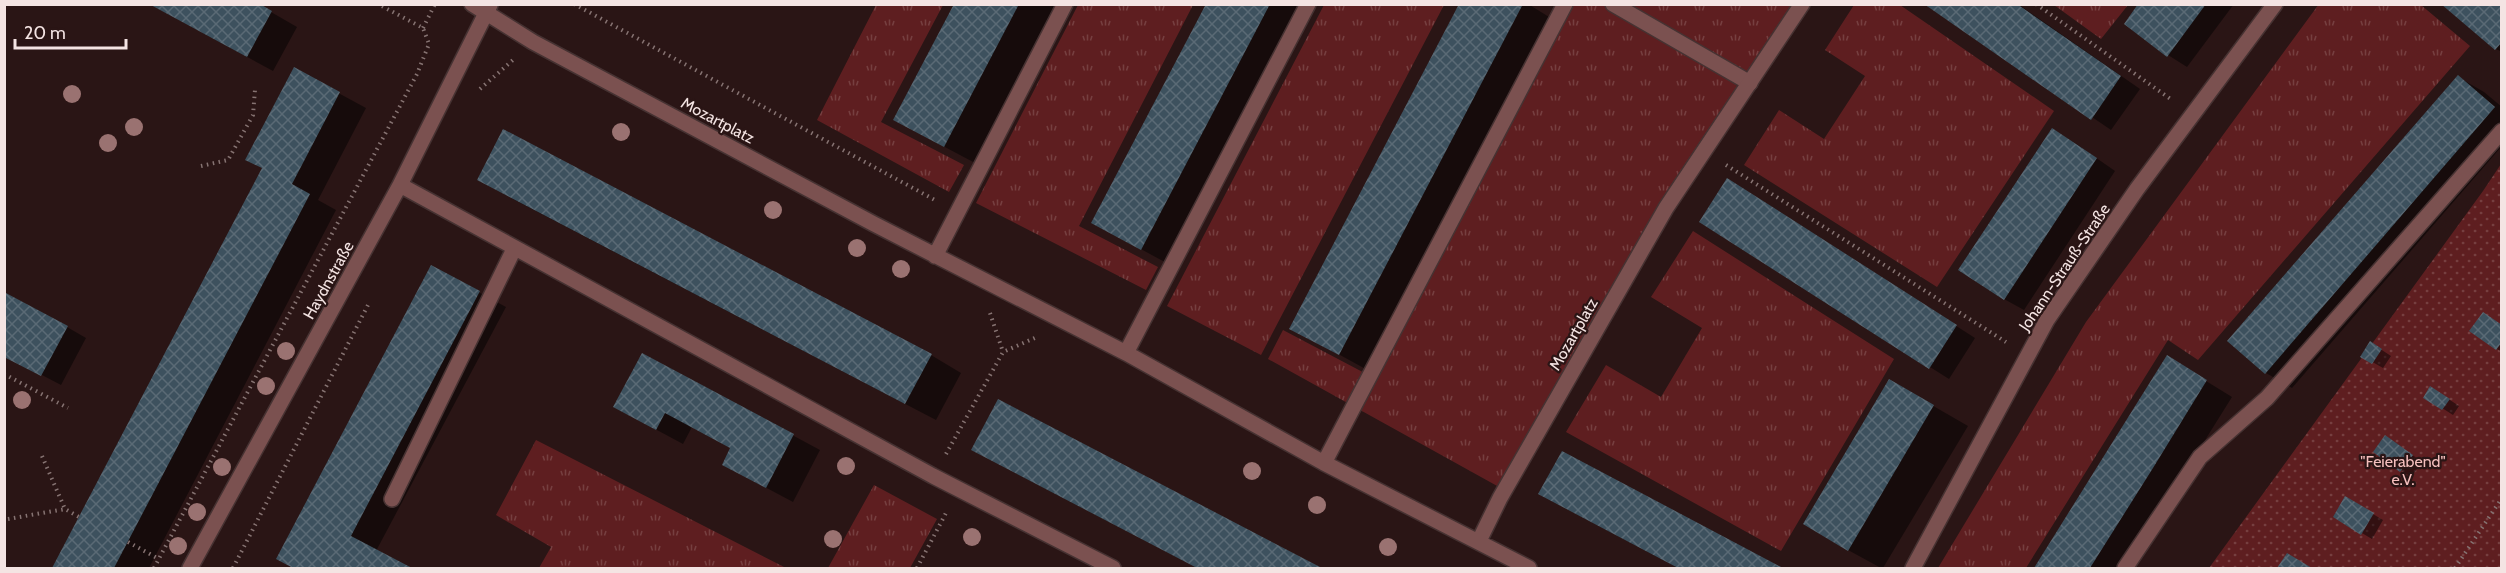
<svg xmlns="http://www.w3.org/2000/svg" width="2506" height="573" font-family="Cabin,sans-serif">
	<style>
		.grass { fill: url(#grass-tufts) }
		.garden { fill: url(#garden-dots) }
		.shadow { fill: #0007 }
		.building { fill: url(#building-cross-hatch) }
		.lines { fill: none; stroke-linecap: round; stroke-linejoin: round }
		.lane-casing { stroke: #463232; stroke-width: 18 }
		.street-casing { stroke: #463232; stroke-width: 18 }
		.path { stroke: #867372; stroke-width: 4; stroke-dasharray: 1.5 4.5; stroke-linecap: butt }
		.lane { stroke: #7b5150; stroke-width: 15 }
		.street { stroke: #7b5150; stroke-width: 15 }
		.tree { fill: #9a7271 }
		.labels { text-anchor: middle; stroke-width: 4.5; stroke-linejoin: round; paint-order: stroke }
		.street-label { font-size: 16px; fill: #f4e4e3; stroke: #2a1515 }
		.park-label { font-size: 16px; fill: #f5bfbd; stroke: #2a1515 }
	</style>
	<defs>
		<pattern id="grass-tufts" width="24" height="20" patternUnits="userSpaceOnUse" patternTransform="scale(1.5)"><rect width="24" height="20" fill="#5e1e20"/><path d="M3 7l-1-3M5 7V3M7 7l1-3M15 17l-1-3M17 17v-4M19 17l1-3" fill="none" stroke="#763f40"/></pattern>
		<pattern id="garden-dots" width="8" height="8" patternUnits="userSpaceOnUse" patternTransform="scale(1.5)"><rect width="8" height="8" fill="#5e1e20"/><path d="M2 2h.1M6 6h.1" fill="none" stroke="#763f40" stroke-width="1.8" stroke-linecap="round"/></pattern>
		<pattern id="building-cross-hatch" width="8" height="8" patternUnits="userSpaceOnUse" patternTransform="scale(1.5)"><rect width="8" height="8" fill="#3d515e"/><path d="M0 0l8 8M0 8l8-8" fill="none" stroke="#5a6a75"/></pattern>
	</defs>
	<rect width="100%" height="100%" fill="#2a1515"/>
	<path class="grass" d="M2319,4L2421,5L2470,46L2198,360L2168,340L2026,568H1938L2086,322Z
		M876,5H943L881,122L964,165L949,192L817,120Z
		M1078,5H1193L1079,226L1158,267L1146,290L976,203Z
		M1324,5H1444L1261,355L1167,306Z
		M1573,5H1794L1499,487L1268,359L1283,330L1374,378Z
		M1854,5H1900L2054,111L1937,287L1744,165L1779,110L1824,139L1865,76L1825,50Z
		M2054,5H2128L2101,39Z
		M1693,231L1894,359L1781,551L1566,432L1606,365L1661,397L1702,328L1651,297Z
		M536,440L786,568H539L551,547L496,515Z
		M874,485L937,519L910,568H828Z"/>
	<path class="garden" d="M2501,164V568H2209L2483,191Z"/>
	<path class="shadow" d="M150,4L271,12L297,27L273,71Z
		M956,4H1058L975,163L926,137Z
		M1208,4H1311L1172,266L1093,223Z
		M1461,4H1528L1554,20L1371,372L1291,328Z
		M1927,4H2018L2140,89L2111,130Z
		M2140,4H2234L2187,67L2168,55Z
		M2502,4V52L2496,49Z
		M294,69L366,108L318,200L336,210L149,568H54L264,169Z
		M2458,77L2484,92L2502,107V146L2292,388L2266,373L2230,341Z
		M2072,141L2115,171L2024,310L2004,299Z
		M1747,192L1975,338L1949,379L1930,367Z
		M509,197L931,355L961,373L936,420Z
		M432,267L506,307L376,551L408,568H295L278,559Z
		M2502,326V352L2497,349Z
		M67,327L86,338L61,385L4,355Z
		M2371,343L2391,356L2383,368L2362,356Z
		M643,355L820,450L793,502L750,479L732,448L692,427L683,444L642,422Z
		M2167,357L2232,397L2125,568H2036Z
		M1890,381L1968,426L1883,568H1881L1848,550Z
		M2441,394L2459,406L2453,415L2425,397Z
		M999,401L1319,568H1198L1004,467Z
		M2396,443L2422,462L2411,477L2375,452Z
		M1562,453L1780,568H1678L1575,513Z
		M2346,498L2383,520L2372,539L2335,517Z"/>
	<path class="building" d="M149,4H260L272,11L247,57Z
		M954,4H1019L944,147L893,120Z
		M1206,4H1270L1141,250L1091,223Z
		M1459,4H1523L1339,355L1289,329Z
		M1924,4H2017L2121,76L2091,120Z
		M2138,4H2206L2167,57L2124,24Z
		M2441,4H2502V42L2495,50Z
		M294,67L340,92L292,184L310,194L114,568H52L262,168L245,160Z
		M2458,75L2495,107L2265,374L2227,341Z
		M2052,128L2097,158L2004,300L1958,270Z
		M503,129L932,354L905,404L477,180Z
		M1727,178L1957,325L1929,369L1699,222Z
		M431,265L480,291L351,536L412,568H293L276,559Z
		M4,292L68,326L41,376L4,357Z
		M2483,312L2502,325V342L2496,350L2469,331Z
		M2370,341L2382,349L2372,364L2360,357Z
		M642,353L794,434L766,488L722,465L730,448L665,413L656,430L613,407Z
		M2167,355L2207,380L2153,468L2090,568H2034Z
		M1889,379L1934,405L1848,551L1803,524Z
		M2430,386L2450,399L2442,410L2423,398Z
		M998,399L1322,568H1197L971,450Z
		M2385,435L2413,455L2400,472L2373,452Z
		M1562,451L1783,568H1678L1538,494Z
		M2345,496L2374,513L2361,535L2333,517Z
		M2287,553L2312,568H2277Z"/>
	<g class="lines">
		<g class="lane-casing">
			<path id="lane" d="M1613,4L1750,83"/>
		</g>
		<g class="street-casing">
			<path id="street" d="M472,4L533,42L874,224L1126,353L1324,463L1529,568
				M400,185L933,476L1113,568
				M935,256L1065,4
				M1126,353L1308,4
				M1324,463L1565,4
				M392,499L514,249
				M1479,541L1500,498L1666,208L1802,4
				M190,568L400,185L490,5
				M1913,568L2047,320L2137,189L2275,4
				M2125,568L2200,457L2267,398L2502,131"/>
		</g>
		<path class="path" d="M574,4L935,200
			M2036,4L2172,100
			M423,28L435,4
			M480,89L513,60
			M1726,165L2006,342
			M201,166L228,160L253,115L255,90
			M990,313L1003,352
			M4,374L68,408
			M946,454L1003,352L1037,337
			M42,456L65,509
			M8,519L65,509L79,517
			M128,542L159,559
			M154,568L417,74L429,44L423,28L378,4
			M233,568L368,305
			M917,568L947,511
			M2455,568L2502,498"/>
		<use href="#lane" class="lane"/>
		<use href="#street" class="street"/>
	</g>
	<g class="tree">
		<circle cx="72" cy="94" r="9"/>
		<circle cx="134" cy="127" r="9"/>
		<circle cx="621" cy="132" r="9"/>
		<circle cx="108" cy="143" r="9"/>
		<circle cx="773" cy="210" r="9"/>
		<circle cx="857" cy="248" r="9"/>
		<circle cx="901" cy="269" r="9"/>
		<circle cx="286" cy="351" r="9"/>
		<circle cx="266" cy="386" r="9"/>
		<circle cx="22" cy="400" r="9"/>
		<circle cx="846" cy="466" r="9"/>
		<circle cx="222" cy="467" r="9"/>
		<circle cx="1252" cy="471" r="9"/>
		<circle cx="1317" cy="505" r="9"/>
		<circle cx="197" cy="512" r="9"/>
		<circle cx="972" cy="537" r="9"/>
		<circle cx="833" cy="539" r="9"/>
		<circle cx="178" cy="546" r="9"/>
		<circle cx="1388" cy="547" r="9"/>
	</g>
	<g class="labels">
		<g class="street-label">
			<text transform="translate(718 120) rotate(28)" y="6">Mozartplatz</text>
			<text transform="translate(2064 267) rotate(-56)" y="6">Johann-Strauß-Straße</text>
			<text transform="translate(328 280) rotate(-61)" y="6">Haydnstraße</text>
			<text transform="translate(1573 334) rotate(-60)" y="6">Mozartplatz</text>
		</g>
		<g class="park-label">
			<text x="2403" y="467">"Feierabend"<tspan x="2403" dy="18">e.V.</tspan></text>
		</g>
	</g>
	<rect width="2506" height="573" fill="none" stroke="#f4e4e3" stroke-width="12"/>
	<path d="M15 39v9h111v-9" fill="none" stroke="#f4e4e3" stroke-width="3"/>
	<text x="24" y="39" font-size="18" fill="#f4e4e3" stroke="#2a1515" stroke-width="4.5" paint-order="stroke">20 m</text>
</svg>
